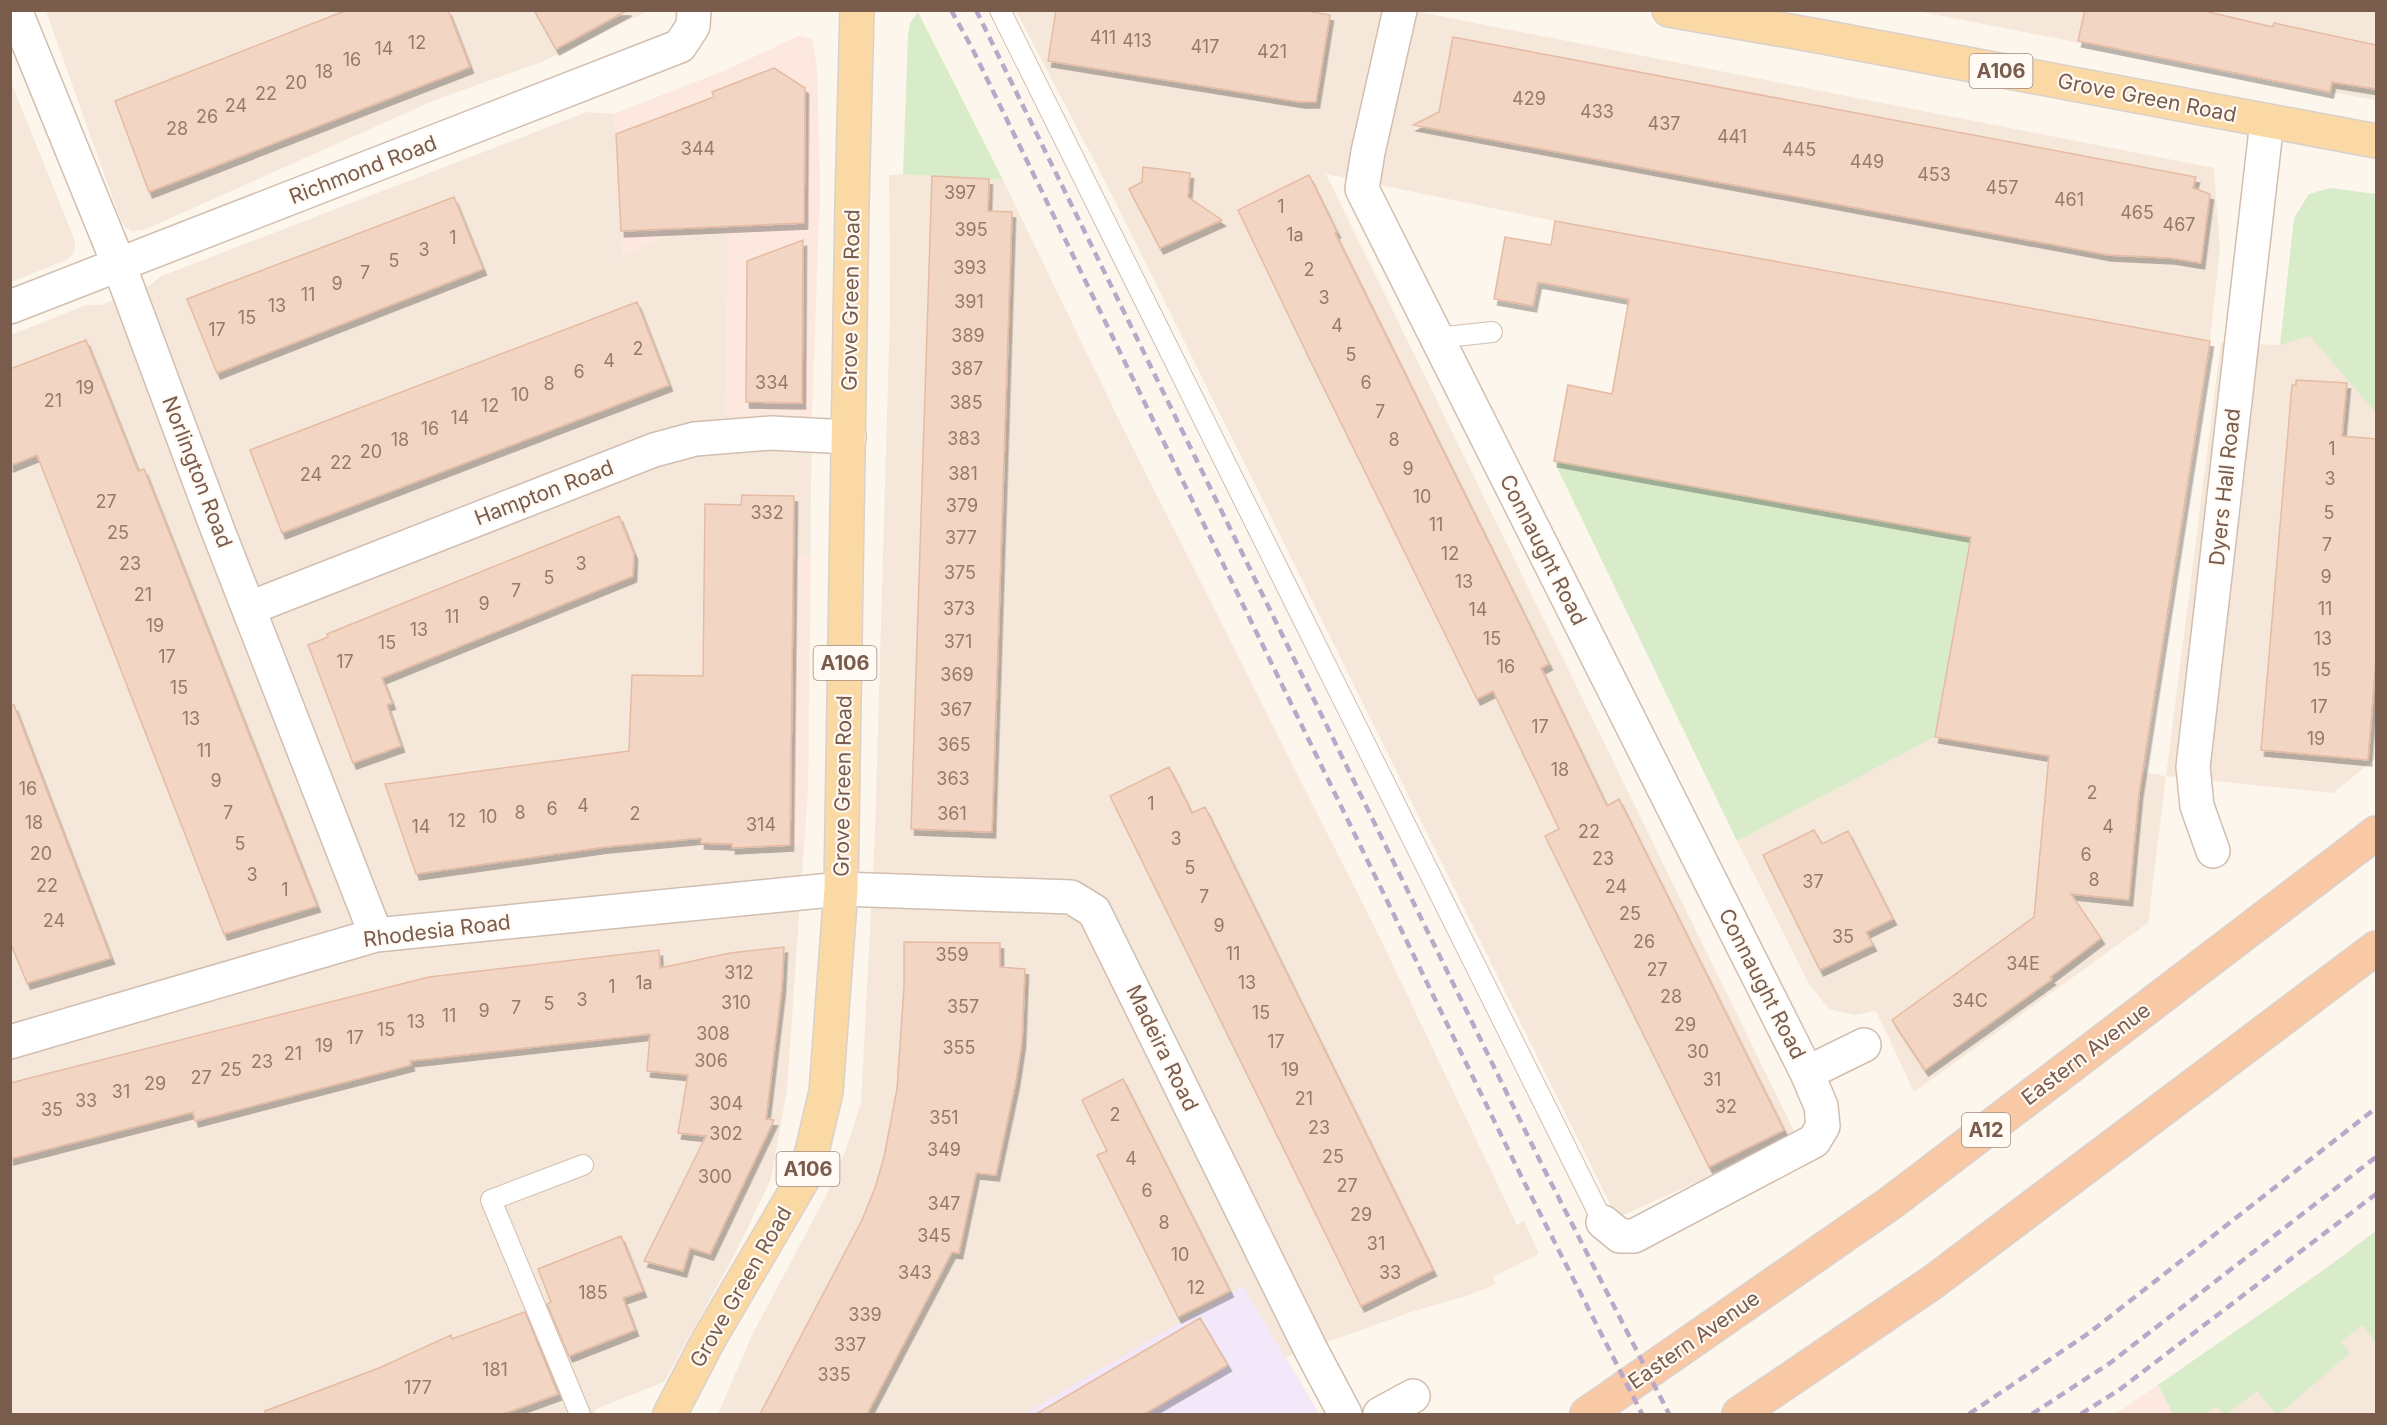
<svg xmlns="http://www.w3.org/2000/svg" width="2387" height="1425" font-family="Inter,sans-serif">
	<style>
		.residential { fill: #f5e8da }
		.commercial { fill: #fde8e0 }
		.education { fill: #f3e8fa }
		.green { fill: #d8ecc9 }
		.building { fill: #f3d5c3; stroke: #e6bba3; stroke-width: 1.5; filter: url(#shadow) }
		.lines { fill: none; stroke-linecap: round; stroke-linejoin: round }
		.service-casing { stroke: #d1beb0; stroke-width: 22 }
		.minor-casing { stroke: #d1beb0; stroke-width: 36 }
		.primary-casing { stroke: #dad1cd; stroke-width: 36 }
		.trunk-casing { stroke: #dad1cd; stroke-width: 36 }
		.service { stroke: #fff; stroke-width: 20 }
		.minor { stroke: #fff; stroke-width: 33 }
		.primary { stroke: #fbd9a5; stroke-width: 33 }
		.trunk { stroke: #f9c8a4; stroke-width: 33 }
		.rail { stroke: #b9a8c9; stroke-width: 4.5; stroke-dasharray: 9 6; stroke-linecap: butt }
		.labels { text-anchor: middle; stroke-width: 4.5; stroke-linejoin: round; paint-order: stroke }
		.number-label { font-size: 18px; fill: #987a6a }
		.shield { fill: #fffaf3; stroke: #a28b7f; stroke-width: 1.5 }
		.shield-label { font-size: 20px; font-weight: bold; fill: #7a5c4d }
		.street-label { font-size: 21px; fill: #7a5c4d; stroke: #fffaf3 }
	</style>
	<defs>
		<filter id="shadow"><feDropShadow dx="3.5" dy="6" stdDeviation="0" flood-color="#0004"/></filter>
	</defs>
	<rect width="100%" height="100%" fill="#fdf6ec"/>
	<path class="residential" d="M46,11H648L542,62L435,100L144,230L132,231L125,227L120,219Z
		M1016,11H1414L2214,168L2220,250L2210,341L1555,221L1326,174L1794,1131L1785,1142L1617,1218L1113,197Z
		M1917,11H2376V100L2336,93Z
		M799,36L812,39L817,69L820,190L812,394L808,787L787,1089L771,1179L736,1252L664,1382L596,1409L594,1414H11V335L86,305H101L151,285L159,277L587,112L614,114L724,71Z
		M11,82L75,241V248L73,254L66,260L11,282Z
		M903,174L1003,180L1121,424L1383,944L1517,1225L1524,1221L1539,1254L1493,1277L1496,1284L1470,1295L1411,1312L1286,1357L1319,1414H718L752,1335L827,1194L846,1149L861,1103L875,833L890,311L889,175Z
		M2310,335L2376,413V758L2333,793L2166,776L2148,923L1914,1092L1876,1011L1854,1015L1829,1009L1809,984L1737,841L1935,737L2166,776L2221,343L2280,345Z
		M2376,1231V1414H2173L2158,1385L2321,1272Z"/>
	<path class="commercial" d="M799,36L812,39L817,69L820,190L812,416H725L728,229L679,228L622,257L614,114L724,71Z
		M811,555L808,787L804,845L697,850L704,557Z
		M2158,1385L2173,1414H2115Z"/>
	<path class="education" d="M1243,1286L1319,1414H1024Z"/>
	<path class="green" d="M918,12L1003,180L903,174L908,36L910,23Z
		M2330,188L2376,194V413L2310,336L2280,345L2294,218L2309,194Z
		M1554,461L1971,537L1935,737L1737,841Z
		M2376,1231V1343L2363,1325L2341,1342L2350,1353L2279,1414H2276L2257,1391L2227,1414H2223L2216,1406L2206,1414H2173L2158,1385L2321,1272Z"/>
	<path class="building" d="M347,10H448L470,67L149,192L115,101Z
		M534,10H628L556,49Z
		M1056,10H1301L1330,15L1316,102H1301L1048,61Z
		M2085,10H2200L2273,27L2274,23L2376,45V89L2332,82L2330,92L2078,41Z
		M1453,37L2196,177L2193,188L2210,194L2201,263L2171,258L2108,255L1413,125L1439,112Z
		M774,68L805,88L804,223L621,231L616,134L714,97L712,92Z
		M1143,167L1190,173L1188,197L1222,220L1160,248L1129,189L1142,182Z
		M1309,175L1337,232L1335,233L1549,664L1541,668L1607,806L1619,799L1784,1130L1709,1167L1545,836L1559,829L1493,691L1477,699L1309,358L1238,210Z
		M932,176L989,179L988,211L1012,212L992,832L911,829Z
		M454,197L483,269L217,373L187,299Z
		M1555,221L2210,341L2139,794L2129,900L2071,894L2101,938L2050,977L2052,979L1925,1070L1892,1020L2034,917L2049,756L1935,737L1971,537L1554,461L1568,385L1612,394L1629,299L1538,282L1533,306L1494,299L1505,237L1551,245Z
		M803,240L802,403L746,402L747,261Z
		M637,302L669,385L282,533L250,450Z
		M86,340L138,471L144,469L317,906L224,934L37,455L10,466V369Z
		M2296,380L2347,383L2342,436L2376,439V658L2368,760L2261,750L2292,385H2296Z
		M742,495L794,496L790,845L732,848V844L701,843V838L605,847L416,874L385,784L629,751L632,675L703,676L705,504L741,505Z
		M619,516L634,554L633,576L382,678L392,703L387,705L401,746L353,763L308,645L328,637L327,634Z
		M14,705L111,958L27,983L10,942V706Z
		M1169,767L1192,813L1205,807L1433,1270L1361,1306L1110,796Z
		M1814,830L1822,844L1848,831L1893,919L1866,932L1873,945L1820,970L1763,855Z
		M904,942L1000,943V967L1025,969L1022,1042L1016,1081L996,1175L976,1173L959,1253L952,1252L867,1414H760L862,1220L875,1188L884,1157L897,1089L904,987Z
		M784,947L782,987L766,1119L774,1120L710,1254L690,1248L683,1271L644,1261L706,1136L678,1133L688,1075L647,1071L650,1034L410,1061L411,1065L195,1121L193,1112L10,1159V1083L429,977L659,950L660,968L730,953Z
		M1123,1079L1230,1291L1178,1317L1097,1155L1107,1151L1082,1100Z
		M621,1236L643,1291L623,1298L635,1330L569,1356L547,1304L551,1302L538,1269Z
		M525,1312L558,1394L503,1414H266L265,1411L379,1368L451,1335L452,1339Z
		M1200,1318L1228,1365L1144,1414H1036Z"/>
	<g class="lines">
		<g class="service-casing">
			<path id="service" d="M1000,10L1603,1222
				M1437,338L1492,332
				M580,1414L491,1200L583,1165"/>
		</g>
		<g class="minor-casing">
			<path id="minor" d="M15,10L119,265L217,528L376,935
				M1400,10L1368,152L1362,189L1807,1073L1821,1106L1823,1126L1814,1141L1634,1236H1620L1603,1222
				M10,307L680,46L693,26L694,10
				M250,608L654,450L695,439L771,433L849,437
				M2213,851L2197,806L2193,767L2267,121
				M10,1042L376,935L841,889L1071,897L1094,911L1311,1350L1345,1414
				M1807,1073L1864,1045
				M1380,1414L1413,1396"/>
		</g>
		<g class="primary-casing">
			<path id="primary" d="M1669,10L1818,36L2376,141
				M670,1414L709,1339L807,1172L826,1092L841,889L852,203L857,10"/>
		</g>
		<g class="trunk-casing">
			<path id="trunk" d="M1587,1414L1892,1202L2376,833
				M1739,1414L1933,1282L2376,948"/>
		</g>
		<use href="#service" class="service"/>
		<use href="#minor" class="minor"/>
		<use href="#primary" class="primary"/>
		<use href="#trunk" class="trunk"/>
		<path class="rail" d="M951,10L972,48L1523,1180L1642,1414
			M976,10L1544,1169L1669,1414
			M1969,1414L2089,1333L2376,1108
			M2032,1414L2110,1363L2376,1157
			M2081,1414L2119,1390L2376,1194"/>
	</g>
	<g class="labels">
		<g class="number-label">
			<text x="1103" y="44">411</text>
			<text x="1137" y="47">413</text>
			<text x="417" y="49">12</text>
			<text x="1205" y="53">417</text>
			<text x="384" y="55">14</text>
			<text x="1272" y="58">421</text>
			<text x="352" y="66">16</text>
			<text x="324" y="78">18</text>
			<text x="296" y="89">20</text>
			<text x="266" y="100">22</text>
			<text x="1529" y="105">429</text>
			<text x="236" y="112">24</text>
			<text x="1597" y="118">433</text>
			<text x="207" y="123">26</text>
			<text x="1664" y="130">437</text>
			<text x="177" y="135">28</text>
			<text x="1732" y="143">441</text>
			<text x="698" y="155">344</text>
			<text x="1799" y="156">445</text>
			<text x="1867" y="168">449</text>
			<text x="1934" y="181">453</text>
			<text x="2002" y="194">457</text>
			<text x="960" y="199">397</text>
			<text x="2069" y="206">461</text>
			<text x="1281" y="213">1</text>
			<text x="2137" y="219">465</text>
			<text x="2179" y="231">467</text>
			<text x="971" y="236">395</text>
			<text x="1295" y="241">1a</text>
			<text x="453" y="244">1</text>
			<text x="424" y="256">3</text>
			<text x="394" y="267">5</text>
			<text x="970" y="274">393</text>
			<text x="1309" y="276">2</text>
			<text x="365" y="279">7</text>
			<text x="337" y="290">9</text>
			<text x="308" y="301">11</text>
			<text x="1324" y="304">3</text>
			<text x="969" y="308">391</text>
			<text x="277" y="312">13</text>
			<text x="247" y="324">15</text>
			<text x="1337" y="332">4</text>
			<text x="217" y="336">17</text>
			<text x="968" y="342">389</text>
			<text x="638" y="355">2</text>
			<text x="1351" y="361">5</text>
			<text x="609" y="367">4</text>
			<text x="967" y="375">387</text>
			<text x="579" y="378">6</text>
			<text x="772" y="389">334</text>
			<text x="1366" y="389">6</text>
			<text x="549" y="390">8</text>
			<text x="85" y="394">19</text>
			<text x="520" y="401">10</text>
			<text x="53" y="407">21</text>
			<text x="966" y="409">385</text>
			<text x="490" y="412">12</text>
			<text x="1380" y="418">7</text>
			<text x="460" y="424">14</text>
			<text x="430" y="435">16</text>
			<text x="964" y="445">383</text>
			<text x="400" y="446">18</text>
			<text x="1394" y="446">8</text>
			<text x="2332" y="455">1</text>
			<text x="371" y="458">20</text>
			<text x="341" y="469">22</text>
			<text x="1408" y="475">9</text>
			<text x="963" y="480">381</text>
			<text x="311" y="481">24</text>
			<text x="2330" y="485">3</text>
			<text x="1422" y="503">10</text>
			<text x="106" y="508">27</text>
			<text x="962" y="512">379</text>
			<text x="767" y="519">332</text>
			<text x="2329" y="519">5</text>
			<text x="1436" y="531">11</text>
			<text x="118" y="539">25</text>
			<text x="961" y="544">377</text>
			<text x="2327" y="551">7</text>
			<text x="1450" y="560">12</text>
			<text x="130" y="570">23</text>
			<text x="581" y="570">3</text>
			<text x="960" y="579">375</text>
			<text x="2326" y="583">9</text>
			<text x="549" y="584">5</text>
			<text x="1464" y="588">13</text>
			<text x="516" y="597">7</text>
			<text x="143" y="601">21</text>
			<text x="484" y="610">9</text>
			<text x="959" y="615">373</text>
			<text x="2325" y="615">11</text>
			<text x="1478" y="616">14</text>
			<text x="452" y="623">11</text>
			<text x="155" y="632">19</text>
			<text x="419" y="636">13</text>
			<text x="1492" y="645">15</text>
			<text x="2323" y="645">13</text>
			<text x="958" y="648">371</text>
			<text x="387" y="649">15</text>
			<text x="167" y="663">17</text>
			<text x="345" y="668">17</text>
			<text x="1506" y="673">16</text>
			<text x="2322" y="676">15</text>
			<text x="957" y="681">369</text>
			<text x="179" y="694">15</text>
			<text x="2319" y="713">17</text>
			<text x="956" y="716">367</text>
			<text x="191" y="725">13</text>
			<text x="1540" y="733">17</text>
			<text x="2316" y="745">19</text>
			<text x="954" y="751">365</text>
			<text x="204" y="757">11</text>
			<text x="1560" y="776">18</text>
			<text x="953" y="785">363</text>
			<text x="216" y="787">9</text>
			<text x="28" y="795">16</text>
			<text x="2092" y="799">2</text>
			<text x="1151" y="810">1</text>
			<text x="583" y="812">4</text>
			<text x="552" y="815">6</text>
			<text x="228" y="819">7</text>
			<text x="520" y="819">8</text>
			<text x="635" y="820">2</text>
			<text x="952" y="820">361</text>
			<text x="488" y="823">10</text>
			<text x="457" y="827">12</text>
			<text x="34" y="829">18</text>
			<text x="761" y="831">314</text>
			<text x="421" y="833">14</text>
			<text x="2108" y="833">4</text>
			<text x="1589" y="838">22</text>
			<text x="1176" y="845">3</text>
			<text x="240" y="850">5</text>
			<text x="41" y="860">20</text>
			<text x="2086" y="861">6</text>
			<text x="1603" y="865">23</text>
			<text x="1190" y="874">5</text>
			<text x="252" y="881">3</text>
			<text x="2094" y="886">8</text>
			<text x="1813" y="888">37</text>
			<text x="47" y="892">22</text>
			<text x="1616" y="893">24</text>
			<text x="285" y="896">1</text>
			<text x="1204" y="903">7</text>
			<text x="1630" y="920">25</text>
			<text x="54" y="927">24</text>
			<text x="1219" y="932">9</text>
			<text x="1843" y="943">35</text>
			<text x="1644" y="948">26</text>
			<text x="1233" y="960">11</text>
			<text x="952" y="961">359</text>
			<text x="2023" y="970">34E</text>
			<text x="1657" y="976">27</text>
			<text x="739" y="979">312</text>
			<text x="644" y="989">1a</text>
			<text x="1247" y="989">13</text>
			<text x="612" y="993">1</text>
			<text x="1671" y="1003">28</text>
			<text x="582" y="1006">3</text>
			<text x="1970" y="1007">34C</text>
			<text x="736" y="1009">310</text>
			<text x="549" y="1010">5</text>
			<text x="963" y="1013">357</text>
			<text x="516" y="1014">7</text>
			<text x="484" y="1017">9</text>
			<text x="1261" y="1019">15</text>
			<text x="449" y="1022">11</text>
			<text x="416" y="1028">13</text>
			<text x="1685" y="1031">29</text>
			<text x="386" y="1036">15</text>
			<text x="713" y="1040">308</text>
			<text x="355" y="1044">17</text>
			<text x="1276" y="1048">17</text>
			<text x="324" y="1052">19</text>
			<text x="959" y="1054">355</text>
			<text x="1698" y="1058">30</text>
			<text x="293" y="1060">21</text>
			<text x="711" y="1067">306</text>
			<text x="262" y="1068">23</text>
			<text x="231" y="1076">25</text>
			<text x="1290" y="1076">19</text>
			<text x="201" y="1084">27</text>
			<text x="1712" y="1086">31</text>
			<text x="155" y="1090">29</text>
			<text x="121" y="1098">31</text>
			<text x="1304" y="1105">21</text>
			<text x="86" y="1107">33</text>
			<text x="726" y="1110">304</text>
			<text x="1726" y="1113">32</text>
			<text x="52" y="1116">35</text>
			<text x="1115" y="1121">2</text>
			<text x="944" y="1124">351</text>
			<text x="1319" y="1134">23</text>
			<text x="726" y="1140">302</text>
			<text x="944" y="1156">349</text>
			<text x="1333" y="1163">25</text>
			<text x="1131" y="1165">4</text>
			<text x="715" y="1183">300</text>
			<text x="1347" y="1192">27</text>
			<text x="1147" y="1197">6</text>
			<text x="944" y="1210">347</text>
			<text x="1361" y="1221">29</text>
			<text x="1164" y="1229">8</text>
			<text x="934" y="1242">345</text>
			<text x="1376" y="1250">31</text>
			<text x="1180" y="1261">10</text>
			<text x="915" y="1279">343</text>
			<text x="1390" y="1279">33</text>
			<text x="1196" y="1294">12</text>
			<text x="593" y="1299">185</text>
			<text x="865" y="1321">339</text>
			<text x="850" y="1351">337</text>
			<text x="495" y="1376">181</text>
			<text x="834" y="1381">335</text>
			<text x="418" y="1394">177</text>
		</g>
		<g class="shield">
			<rect x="1969.5" y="54" width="63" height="34" rx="4.5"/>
			<rect x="813.5" y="646" width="63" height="34" rx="4.5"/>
			<rect x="1962" y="1113" width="48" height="34" rx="4.5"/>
			<rect x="776.5" y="1152" width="63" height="34" rx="4.5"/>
		</g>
		<g class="shield-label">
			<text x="2001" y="78">A106</text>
			<text x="845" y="670">A106</text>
			<text x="1986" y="1137">A12</text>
			<text x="808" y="1176">A106</text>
		</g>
		<g class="street-label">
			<text transform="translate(2147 98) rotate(11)" y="7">Grove Green Road</text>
			<text transform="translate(363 170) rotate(-21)" y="7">Richmond Road</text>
			<text transform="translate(851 300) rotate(-89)" y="7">Grove Green Road</text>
			<text transform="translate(197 472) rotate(69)" y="7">Norlington Road</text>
			<text transform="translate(2225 487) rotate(-84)" y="7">Dyers Hall Road</text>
			<text transform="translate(544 493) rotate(-21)" y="7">Hampton Road</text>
			<text transform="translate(1543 550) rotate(63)" y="7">Connaught Road</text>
			<text transform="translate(843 786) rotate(-89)" y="7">Grove Green Road</text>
			<text transform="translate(437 931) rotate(-7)" y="7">Rhodesia Road</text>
			<text transform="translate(1762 984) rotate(63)" y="7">Connaught Road</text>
			<text transform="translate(1162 1048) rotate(64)" y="7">Madeira Road</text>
			<text transform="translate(2086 1054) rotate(-37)" y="7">Eastern Avenue</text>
			<text transform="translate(741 1287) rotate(-60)" y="7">Grove Green Road</text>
			<text transform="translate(1694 1340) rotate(-35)" y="7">Eastern Avenue</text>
		</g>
	</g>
	<rect width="2387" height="1425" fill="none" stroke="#7a5c4d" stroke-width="24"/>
</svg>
